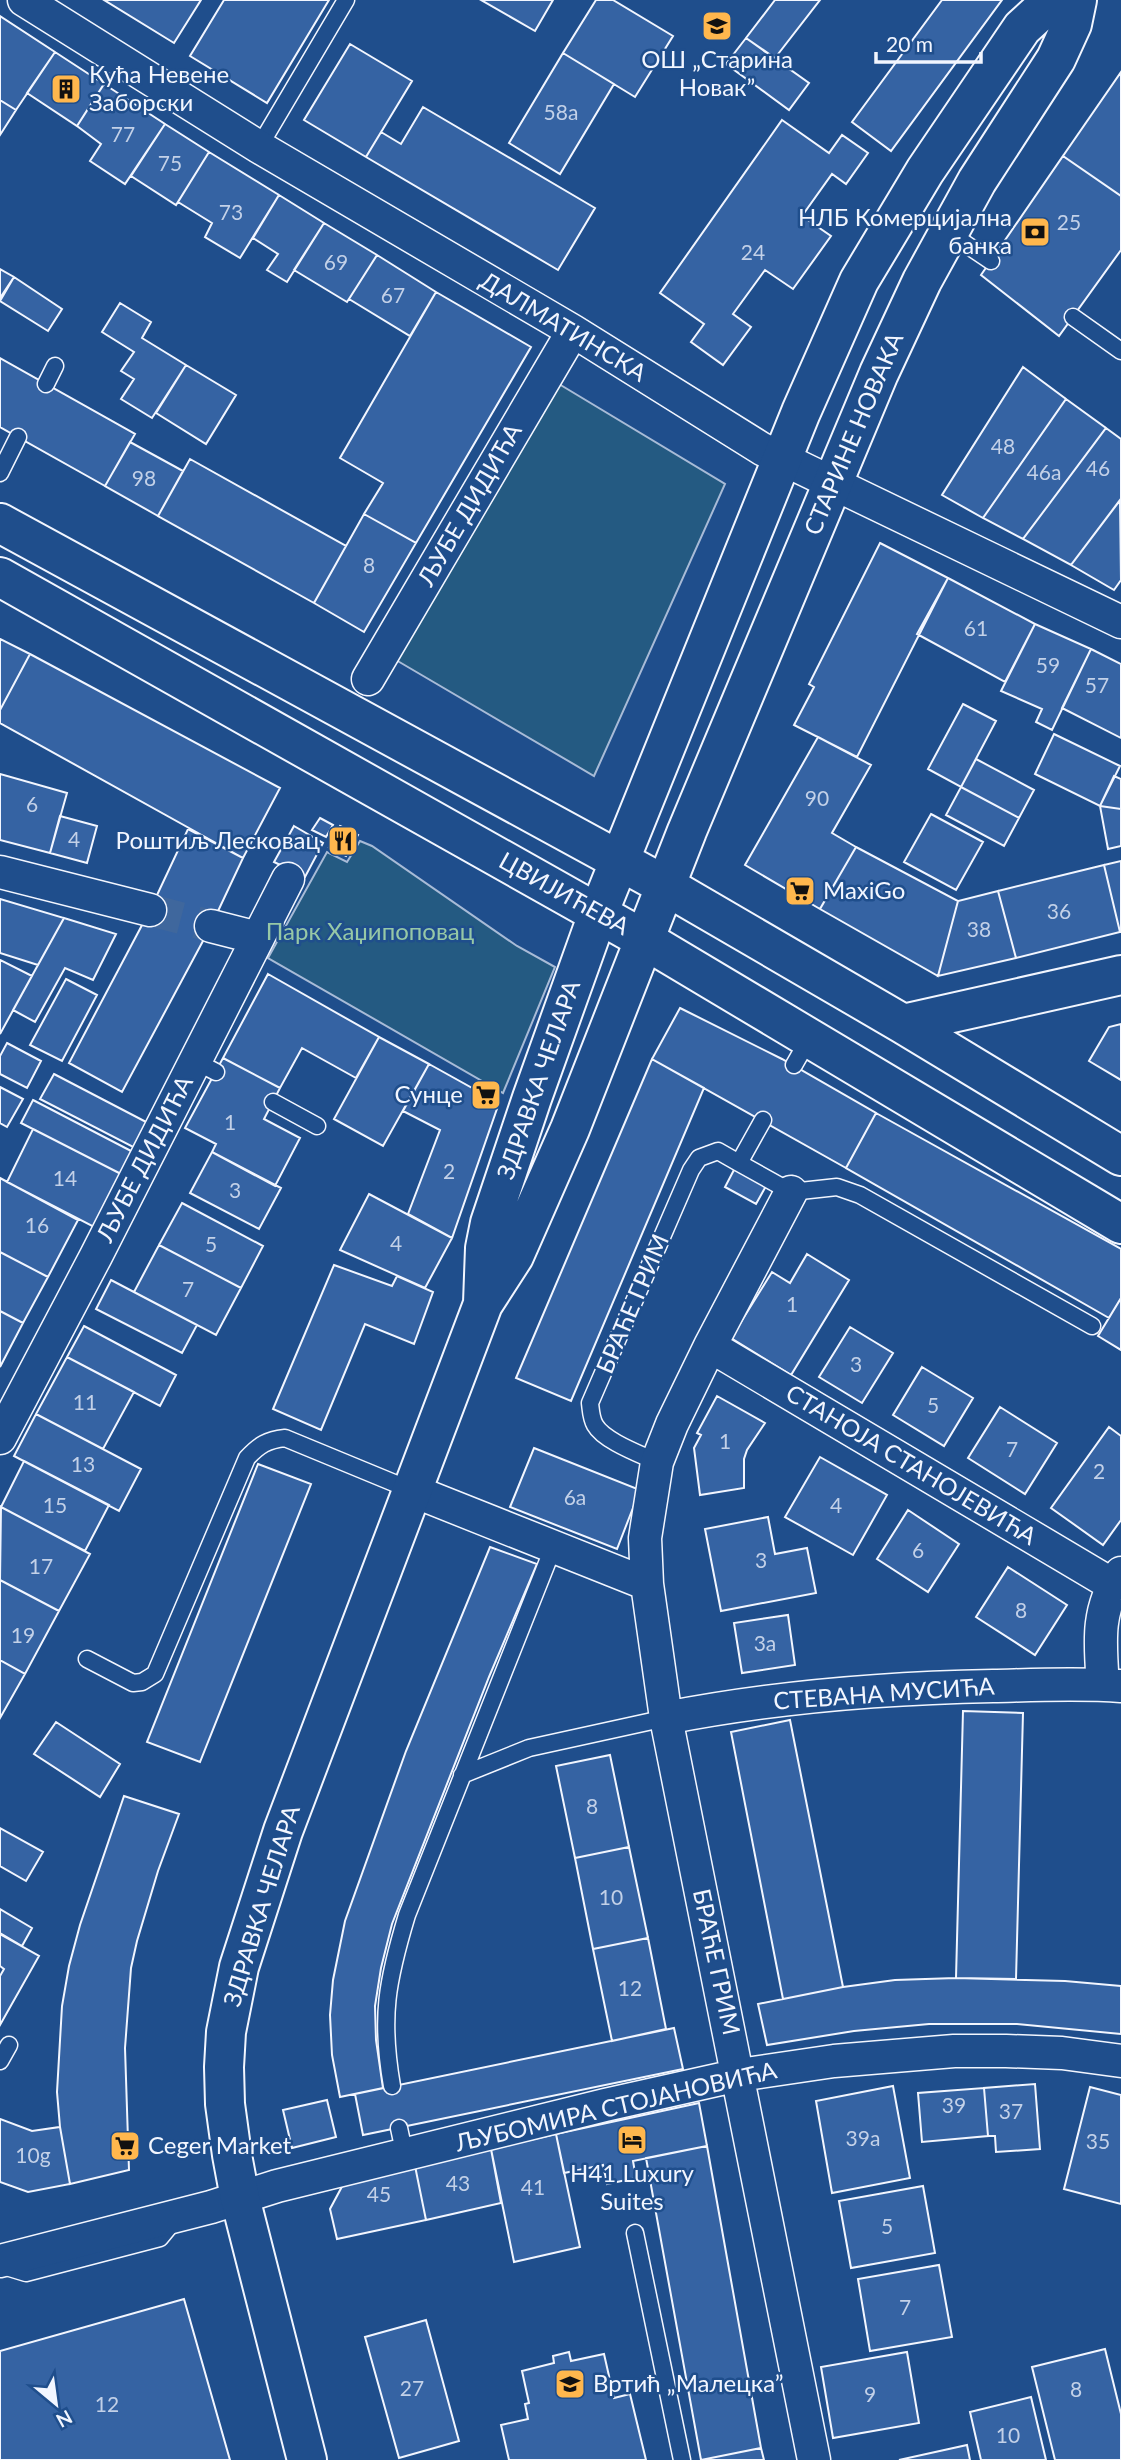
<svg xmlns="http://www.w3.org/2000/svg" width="1121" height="2460" font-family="Lato,sans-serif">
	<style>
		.green { fill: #245a82; stroke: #a8bbd7; stroke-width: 2 }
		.building { fill: #3563a3; stroke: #f2f6ff; stroke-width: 2 }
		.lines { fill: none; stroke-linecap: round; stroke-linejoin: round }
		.street-tunnel { stroke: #3f679d; stroke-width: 32; stroke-dasharray: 32 16; stroke-linecap: butt }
		.lane-casing { stroke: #f2f6ff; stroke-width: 19 }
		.street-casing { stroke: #f2f6ff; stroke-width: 35 }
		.secondary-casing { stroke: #f2f6ff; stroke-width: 42 }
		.lane { stroke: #1f4e8c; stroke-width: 16 }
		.street { stroke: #1f4e8c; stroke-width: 32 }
		.secondary { stroke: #1f4e8c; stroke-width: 38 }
		.labels { text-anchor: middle; stroke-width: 5; stroke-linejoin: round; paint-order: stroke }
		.number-label { font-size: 21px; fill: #c3d1e8 }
		.poi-label { font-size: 24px; fill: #f2f6ff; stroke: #1f4e8c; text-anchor: start }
		.street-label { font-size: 24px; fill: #f2f6ff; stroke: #1f4e8c }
		.park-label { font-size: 24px; fill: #97c8a6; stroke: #1f4e8c }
	</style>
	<rect width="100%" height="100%" fill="#1f4e8c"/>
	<path class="green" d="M539,372L725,484L594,776L384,653Z
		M360,841L372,846L517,946L555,967L503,1093L268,958L327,852L347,862Z"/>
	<path class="building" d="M104,0H201L174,43Z
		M224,0H329L267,103L190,56Z
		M481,0H553L535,31Z
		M596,0H613L673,36L635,97L563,53Z
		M775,0H820L775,58L746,38Z
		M942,0H1002L891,151L852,122Z
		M0,16L55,52L16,110L0,100Z
		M746,38L809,83L789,110L726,64Z
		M350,44L412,81L366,157L304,120Z
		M55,52L104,84L77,126L27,93Z
		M563,53L614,84L560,174L509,143Z
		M1121,72V196L1063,156Z
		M104,84L165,124L125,184L90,161L101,144L77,126Z
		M0,100L16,110L0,135Z
		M423,107L595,208L558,270L366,157L381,132L401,144Z
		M782,120L829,153L842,135L868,153L846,184L832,174L802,216L831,236L793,289L765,270L733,314L751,327L723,365L691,342L704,324L660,293Z
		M165,124L209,152L176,205L131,176Z
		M209,152L279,195L240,258L205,237L212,223L178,202Z
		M1063,156L1121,196V250L1059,336L981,275Z
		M279,195L324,223L287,282L267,270L278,254L253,238Z
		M324,223L377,255L347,302L294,270Z
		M377,255L436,292L410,336L349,299Z
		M0,269L14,277L0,298Z
		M14,277L62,309L48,331L0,301Z
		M436,292L531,347L416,543L364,514L383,483L340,458Z
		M120,303L151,322L142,338L186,365L152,418L121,399L134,379L121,371L134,352L102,332Z
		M0,358L135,434L105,486L0,427Z
		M186,365L236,395L206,444L156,413Z
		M1023,367L1066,399L983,518L942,495Z
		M1066,399L1106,428L1023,539L983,518Z
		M1106,428L1121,439V499L1071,565L1023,539Z
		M130,442L183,471L158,516L105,486Z
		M190,459L346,546L314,603L158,516Z
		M1120,500L1121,580L1114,590L1071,565Z
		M364,514L416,543L364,632L314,603Z
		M880,543L948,578L857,757L794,725L814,687L809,684Z
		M948,578L1035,624L1005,682L917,634Z
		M1035,624L1091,649L1052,730L1036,722L1042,709L1001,691Z
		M0,639L30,654L0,710Z
		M1091,649L1121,664V738L1062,708Z
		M30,654L280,788L243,858L0,723V710Z
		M963,704L996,721L961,787L928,769Z
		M1054,734L1120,766L1100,806L1035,774Z
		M818,737L871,765L832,833L856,847L820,909L745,865Z
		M976,759L1034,790L1019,818L961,787Z
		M0,774L67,793L50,853L0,840Z
		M1114,776L1121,779V809L1100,806Z
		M961,787L1019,818L1004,846L946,815Z
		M1100,806L1121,809V846L1108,849Z
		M931,814L983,842L956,890L904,862Z
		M60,816L97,826L87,863L50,853Z
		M320,818L333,825L326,837L312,830Z
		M294,826L323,843L305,877L274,862Z
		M340,826L358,835L346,856L329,847Z
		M188,829L243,858L211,926L122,1092L69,1063L150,910Z
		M856,847L958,901L938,976L820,909Z
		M1121,861V932H1120L1104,865Z
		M1104,865L1120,932L1016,958L998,891Z
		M998,891L1016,958L938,976L958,901Z
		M0,899L64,918L38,965L0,953Z
		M64,918L116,934L93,980L65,968L35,1022L13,1010Z
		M0,960L32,976L0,1034Z
		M268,974L379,1037L356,1078L302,1048L280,1088L223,1058Z
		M66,979L97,995L62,1061L30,1045Z
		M680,1008L782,1059L876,1113L846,1168L652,1059Z
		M1121,1024V1080L1089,1061L1109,1027Z
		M379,1037L429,1064L383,1146L334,1119Z
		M7,1043L41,1061L27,1088L0,1074V1056Z
		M223,1058L280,1088L264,1119L300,1138L275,1186L212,1152L216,1144L185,1128Z
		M652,1059L704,1088L571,1401L516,1378Z
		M429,1064L499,1103L452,1238L408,1214L440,1130L403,1111Z
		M54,1074L150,1124L137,1149L40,1099Z
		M0,1087L23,1099L7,1127L0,1123Z
		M33,1100L135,1153L123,1175L21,1123Z
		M876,1113L1121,1249V1298L1109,1318L846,1168Z
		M33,1129L123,1175L96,1228L7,1182Z
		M212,1152L281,1188L259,1229L190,1193Z
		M735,1168L766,1186L756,1204L725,1187Z
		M0,1178L78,1220L48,1277L0,1252Z
		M369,1194L452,1238L425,1288L340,1250Z
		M182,1203L263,1246L241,1288L159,1245Z
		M159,1245L241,1288L216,1335L134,1292Z
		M0,1252L48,1277L23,1323L0,1311Z
		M807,1254L849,1280L791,1375L731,1338L772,1272L790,1283Z
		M334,1265L392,1286L397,1276L433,1292L414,1344L365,1324L321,1430L273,1409Z
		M111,1280L197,1325L182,1353L96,1309Z
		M1121,1298V1350L1098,1336Z
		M0,1311L23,1323L0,1367Z
		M84,1326L176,1375L160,1406L67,1357Z
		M850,1327L893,1353L862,1403L819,1377Z
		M67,1357L134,1392L103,1449L36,1414Z
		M922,1367L973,1398L944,1446L893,1415Z
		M717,1396L765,1423L747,1450L744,1459V1488L700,1495L694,1448L701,1435L697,1433Z
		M1000,1407L1057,1443L1025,1494L968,1458Z
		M36,1414L141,1469L119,1511L14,1456Z
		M1109,1427L1121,1436V1520L1103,1545L1051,1508Z
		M534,1448L640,1490L617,1549L510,1507Z
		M820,1457L887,1495L853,1555L785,1517Z
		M24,1461L109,1505L85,1551L1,1507Z
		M258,1464L311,1484L200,1762L147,1742Z
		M1,1507L90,1554L59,1611L0,1580Z
		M908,1510L959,1544L928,1592L877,1559Z
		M768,1517L775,1554L807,1548L816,1593L721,1611L705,1529Z
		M490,1547L537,1564L489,1677L392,1924L381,1968L375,2006L376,2040L383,2088L340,2097L332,2055L330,2015L333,1980L345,1921L406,1751Z
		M1008,1567L1067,1605L1035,1655L976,1617Z
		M0,1580L59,1611L25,1674L0,1660Z
		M788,1615L795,1665L742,1673L734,1623Z
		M0,1660L25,1674L0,1718Z
		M963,1711L1023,1713L1016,1979L956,1978Z
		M790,1720L843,1987L783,1999L731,1732Z
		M56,1722L120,1764L100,1797L34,1754Z
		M610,1755L629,1847L575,1858L556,1766Z
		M124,1796L179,1814L158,1871L137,1941L131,1968L125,2048L129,2170L70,2184L60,2127L57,2092L62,2006L69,1966L80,1925Z
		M0,1828L43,1852L26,1881L0,1866Z
		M629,1847L648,1938L593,1949L575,1858Z
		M0,1909L32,1928L22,1946L0,1933Z
		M0,1934L39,1956L0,2025V1976L4,1969L0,1966Z
		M648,1938L666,2029L612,2041L593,1949Z
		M956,1978L1065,1981L1121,1986V2034L1017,2024H929L854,2031L767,2045L758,2004L843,1987L895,1980Z
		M674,2028L683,2069L363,2135L355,2094Z
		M1035,2084L1040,2149L996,2152L995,2136H988L984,2088Z
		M893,2086L910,2178L832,2193L816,2101Z
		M1090,2087L1121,2095V2204L1064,2189Z
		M984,2088L988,2136L922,2142L918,2093Z
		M327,2100L336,2137L292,2148L283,2110Z
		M699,2103L707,2146L633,2161L636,2178L607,2184L603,2165L564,2173L556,2134Z
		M0,2119L32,2131L60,2127L70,2184L28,2192L0,2182Z
		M556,2134L580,2247L514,2262L491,2149Z
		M707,2146L761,2448L701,2460L646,2158Z
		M491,2149L501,2203L426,2220L415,2166Z
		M415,2166L426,2220L337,2239L330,2209L345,2181Z
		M923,2186L935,2253L851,2268L839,2201Z
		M939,2265L952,2337L870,2351L858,2279Z
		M184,2299L230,2460H0V2351Z
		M426,2320L459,2441L399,2458L365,2337Z
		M1105,2349L1121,2414V2460H1055L1032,2367Z
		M569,2352L571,2361L604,2354L614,2398L630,2394L646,2460H509L501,2425L528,2419L525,2404L529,2403L522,2371L554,2363L553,2356Z
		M907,2352L919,2423L833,2438L821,2367Z
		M1031,2397L1046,2460H981L970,2412Z
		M967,2445L970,2460H899Z
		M761,2448L764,2460H701Z"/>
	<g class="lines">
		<path class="street-tunnel" d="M150,910L211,926"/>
		<g class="lane-casing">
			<path id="lane" d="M259,147L346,0
				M949,233L991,261
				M1073,317L1121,351
				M46,384L55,366
				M0,473L18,437
				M195,1061L216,1072
				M794,1065L810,1037
				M273,1102L317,1126
				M763,1120L739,1163L791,1192L837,1187L860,1195L1092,1326
				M657,1462C640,1454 604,1441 595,1425C591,1418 591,1411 590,1403L691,1170L699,1158L718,1151L739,1163
				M87,1659L133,1683L142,1682L155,1674L247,1458C259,1445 267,1440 285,1438L411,1490
				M462,1775L529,1748L666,1718
				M0,2061L9,2045
				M392,2086C380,2017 387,1981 407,1915L553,1548
				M399,2128L405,2156
				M635,2233L682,2460
				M3,2266L26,2273L160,2238L174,2221"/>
		</g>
		<g class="street-casing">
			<path id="street" d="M24,0L259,147L573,331L762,449L1121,622
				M368,679L573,331
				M0,872L150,910
				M211,926L258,938
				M791,1192L710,1346L672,1424L657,1462L645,1538L647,1584L666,1718L814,2460
				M710,1346L1113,1585
				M0,1438L96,1256L288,879
				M411,1490L647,1584
				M1103,1685C1100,1643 1096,1610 1121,1573
				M666,1718C774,1697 883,1688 993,1686C1036,1685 1079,1683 1121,1686
				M0,2261L211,2207L277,2186L605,2105L739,2075L834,2061L954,2051H1006L1062,2053L1121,2061"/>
		</g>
		<g class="secondary-casing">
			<path id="secondary" d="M0,523L666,886L903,1024L1121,1156
				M0,577L645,940L1121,1224
				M903,1024L1121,975
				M483,1303L485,1248L490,1223L532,1098L598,914L801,412L859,281L925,171L1022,28L1045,7L1058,0
				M307,2460L240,2198L232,2155L225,2104L224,2067L226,2032L239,1967L283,1831L483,1304L514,1256L570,1129L687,831L879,373L922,281L977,181L1056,59L1072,24L1077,0"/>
		</g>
		<use href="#lane" class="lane"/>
		<use href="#street" class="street"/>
		<use href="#secondary" class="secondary"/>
	</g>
	<defs>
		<g id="school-square" transform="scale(1.575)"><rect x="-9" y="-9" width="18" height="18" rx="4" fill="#ffb74d" stroke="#1f4e8c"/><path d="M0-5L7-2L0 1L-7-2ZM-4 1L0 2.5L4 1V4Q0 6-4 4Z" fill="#111"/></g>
		<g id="building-square" transform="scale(1.575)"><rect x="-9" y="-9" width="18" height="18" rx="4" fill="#ffb74d" stroke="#1f4e8c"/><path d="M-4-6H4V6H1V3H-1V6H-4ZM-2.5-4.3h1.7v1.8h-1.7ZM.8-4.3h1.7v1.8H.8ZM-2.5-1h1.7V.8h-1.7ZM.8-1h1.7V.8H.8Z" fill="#111"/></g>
		<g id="bank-square" transform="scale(1.575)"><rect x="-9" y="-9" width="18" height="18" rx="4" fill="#ffb74d" stroke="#1f4e8c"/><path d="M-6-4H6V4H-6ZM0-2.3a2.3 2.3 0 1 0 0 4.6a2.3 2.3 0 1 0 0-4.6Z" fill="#111"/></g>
		<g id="restaurant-square" transform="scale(1.575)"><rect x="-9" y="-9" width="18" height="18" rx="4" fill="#ffb74d" stroke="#1f4e8c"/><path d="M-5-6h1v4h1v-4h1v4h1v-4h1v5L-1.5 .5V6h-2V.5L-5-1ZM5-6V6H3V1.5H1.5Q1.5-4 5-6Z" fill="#111"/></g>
		<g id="supermarket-square" transform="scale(1.575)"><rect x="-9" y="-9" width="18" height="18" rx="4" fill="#ffb74d" stroke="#1f4e8c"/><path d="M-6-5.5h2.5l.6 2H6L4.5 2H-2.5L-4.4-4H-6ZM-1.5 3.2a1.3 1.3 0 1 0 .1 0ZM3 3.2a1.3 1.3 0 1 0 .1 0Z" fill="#111"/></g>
		<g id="hotel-square" transform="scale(1.575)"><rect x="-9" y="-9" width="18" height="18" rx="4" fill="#ffb74d" stroke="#1f4e8c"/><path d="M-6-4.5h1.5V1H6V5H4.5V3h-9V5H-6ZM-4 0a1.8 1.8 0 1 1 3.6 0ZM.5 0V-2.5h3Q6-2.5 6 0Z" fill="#111"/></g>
	</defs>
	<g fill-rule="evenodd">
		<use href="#school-square" x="717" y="26"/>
		<use href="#building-square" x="66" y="89"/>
		<use href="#bank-square" x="1035" y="232"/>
		<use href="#restaurant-square" x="343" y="841"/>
		<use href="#supermarket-square" x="800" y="891"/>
		<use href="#supermarket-square" x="486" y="1095"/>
		<use href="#hotel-square" x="632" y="2140"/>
		<use href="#supermarket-square" x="125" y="2146"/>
		<use href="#school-square" x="570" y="2384"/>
	</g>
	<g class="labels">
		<g class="number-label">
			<text x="561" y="120">58a</text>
			<text x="123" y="142">77</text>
			<text x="170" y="171">75</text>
			<text x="231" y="220">73</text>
			<text x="1069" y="230">25</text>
			<text x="753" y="260">24</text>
			<text x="336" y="270">69</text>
			<text x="393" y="303">67</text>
			<text x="1003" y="454">48</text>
			<text x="1098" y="476">46</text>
			<text x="1044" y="480">46a</text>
			<text x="144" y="486">98</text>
			<text x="369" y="573">8</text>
			<text x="976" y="636">61</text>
			<text x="1048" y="673">59</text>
			<text x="1097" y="693">57</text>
			<text x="817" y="806">90</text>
			<text x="32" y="812">6</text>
			<text x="74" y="847">4</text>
			<text x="1059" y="919">36</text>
			<text x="979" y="937">38</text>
			<text x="230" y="1130">1</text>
			<text x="449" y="1179">2</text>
			<text x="65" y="1186">14</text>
			<text x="235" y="1198">3</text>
			<text x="37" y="1233">16</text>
			<text x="396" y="1251">4</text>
			<text x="211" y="1252">5</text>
			<text x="188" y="1297">7</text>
			<text x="792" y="1312">1</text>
			<text x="856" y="1372">3</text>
			<text x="85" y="1410">11</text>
			<text x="933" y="1413">5</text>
			<text x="725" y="1449">1</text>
			<text x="1012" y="1457">7</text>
			<text x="83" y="1472">13</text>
			<text x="1099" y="1479">2</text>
			<text x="575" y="1505">6a</text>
			<text x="55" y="1513">15</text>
			<text x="836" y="1513">4</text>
			<text x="918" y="1558">6</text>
			<text x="761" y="1568">3</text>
			<text x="41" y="1574">17</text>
			<text x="1021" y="1618">8</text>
			<text x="23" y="1643">19</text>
			<text x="765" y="1651">3a</text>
			<text x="592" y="1814">8</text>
			<text x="611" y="1905">10</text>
			<text x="630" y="1996">12</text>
			<text x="954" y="2113">39</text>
			<text x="1011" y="2119">37</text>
			<text x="863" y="2146">39a</text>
			<text x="1098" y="2149">35</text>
			<text x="33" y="2163">10g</text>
			<text x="458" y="2191">43</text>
			<text x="533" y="2195">41</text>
			<text x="379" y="2202">45</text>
			<text x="887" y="2234">5</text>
			<text x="905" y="2315">7</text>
			<text x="412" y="2396">27</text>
			<text x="1076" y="2397">8</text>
			<text x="870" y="2402">9</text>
			<text x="107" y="2412">12</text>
			<text x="1008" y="2443">10</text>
		</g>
		<g class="poi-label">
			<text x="717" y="68" text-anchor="middle">ОШ „Старина<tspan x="717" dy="28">Новак”</tspan></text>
			<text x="89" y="83">Кућа Невене<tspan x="89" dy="28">Заборски</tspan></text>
			<text x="1012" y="226" text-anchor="end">НЛБ Комерцијална<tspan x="1012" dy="28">банка</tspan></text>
			<text x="320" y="849" text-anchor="end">Роштиљ Лесковац</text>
			<text x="823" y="899">MaxiGo</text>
			<text x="463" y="1103" text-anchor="end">Сунце</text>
			<text x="148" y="2154">Ceger Market</text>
			<text x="632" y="2182" text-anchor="middle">H41 Luxury<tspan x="632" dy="28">Suites</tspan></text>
			<text x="593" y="2392">Вртић „Малецка”</text>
		</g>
		<g class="street-label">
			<text transform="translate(563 327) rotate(31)" y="8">ДАЛМАТИНСКА</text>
			<text transform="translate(854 434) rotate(-67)" y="8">СТАРИНЕ НОВАКА</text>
			<text transform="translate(470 505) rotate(-60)" y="8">ЉУБЕ ДИДИЋА</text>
			<text transform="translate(564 894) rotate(29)" y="8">ЦВИЈИЋЕВА</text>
			<text transform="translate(539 1080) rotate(-71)" y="8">ЗДРАВКА ЧЕЛАРА</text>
			<text transform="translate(145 1159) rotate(-63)" y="8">ЉУБЕ ДИДИЋА</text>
			<text transform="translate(633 1304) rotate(-67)" y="8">БРАЋЕ ГРИМ</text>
			<text transform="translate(911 1465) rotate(31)" y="8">СТАНОЈА СТАНОЈЕВИЋА</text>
			<text transform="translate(884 1694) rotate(-4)" y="8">СТЕВАНА МУСИЋА</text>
			<text transform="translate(262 1906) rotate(-73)" y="8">ЗДРАВКА ЧЕЛАРА</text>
			<text transform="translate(716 1962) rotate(78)" y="8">БРАЋЕ ГРИМ</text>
			<text transform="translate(616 2107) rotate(-13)" y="8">ЉУБОМИРА СТОЈАНОВИЋА</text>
		</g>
		<g class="park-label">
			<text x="370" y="940">Парк Хаџипоповац</text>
		</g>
	</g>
	<g transform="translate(56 2404) rotate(151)" stroke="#1f4e8c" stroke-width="5" paint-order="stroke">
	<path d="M0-5L12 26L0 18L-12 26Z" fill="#f2f6ff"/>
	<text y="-10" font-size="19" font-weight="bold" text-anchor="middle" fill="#f2f6ff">N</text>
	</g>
	<path d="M876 52v10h105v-10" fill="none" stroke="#f2f6ff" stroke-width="3.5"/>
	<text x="886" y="52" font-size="21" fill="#f2f6ff" stroke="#1f4e8c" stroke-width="5" paint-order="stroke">20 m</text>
</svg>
